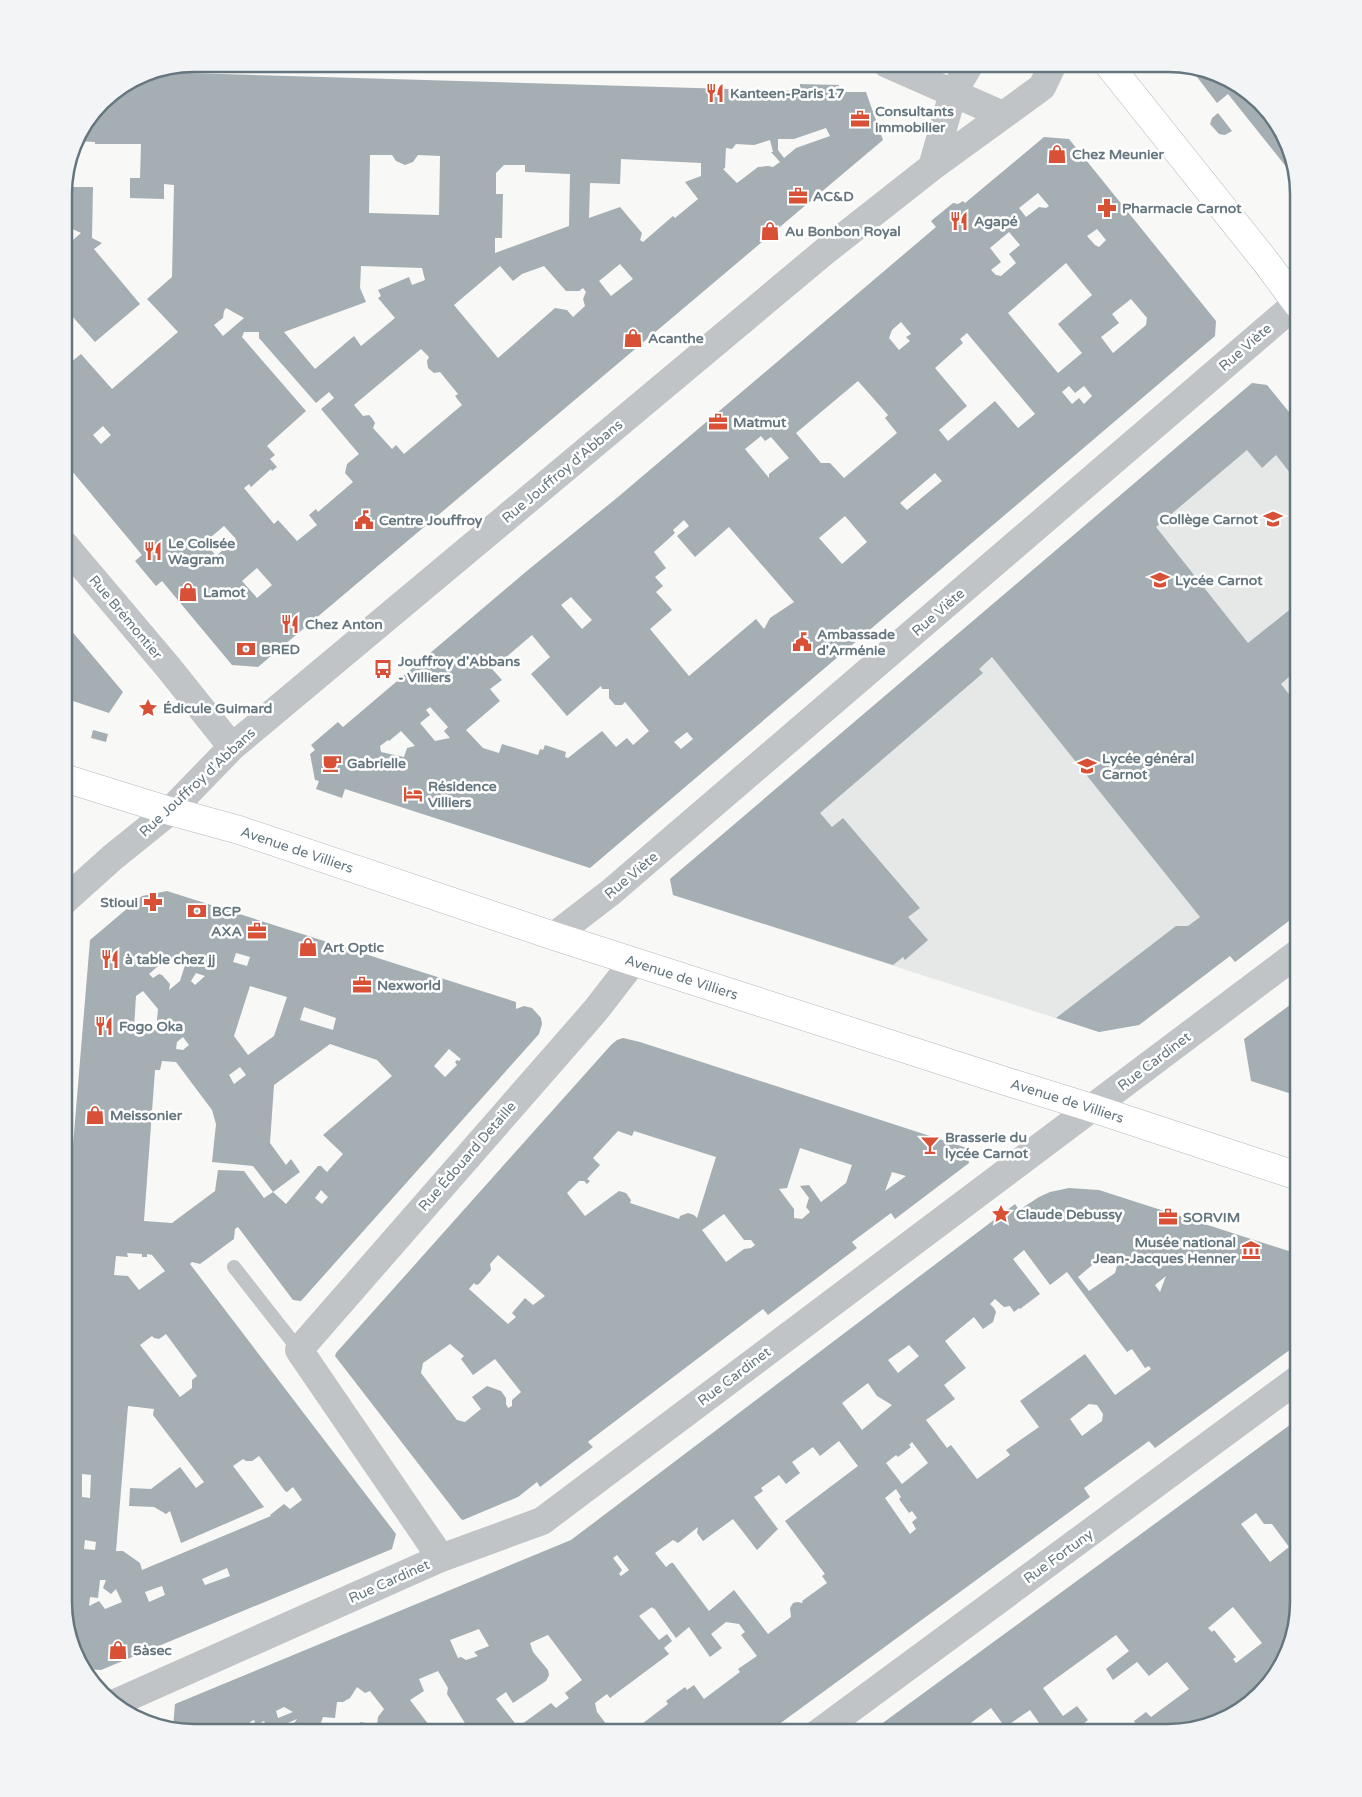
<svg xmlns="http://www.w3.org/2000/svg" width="1362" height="1797" font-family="'Varela Round',sans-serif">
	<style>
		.built { fill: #e6e8e7 }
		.building { fill: #a5aeb3; fill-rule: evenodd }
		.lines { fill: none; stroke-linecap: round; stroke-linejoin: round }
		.secondary-casing { stroke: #b2b8bc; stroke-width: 29 }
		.primary-casing { stroke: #b1b7ba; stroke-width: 29 }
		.lane { stroke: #c0c4c7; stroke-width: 14 }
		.street { stroke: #c0c4c7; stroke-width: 28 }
		.secondary { stroke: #fff; stroke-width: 28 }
		.primary { stroke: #fff; stroke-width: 28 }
		.labels { text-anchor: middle; stroke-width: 5; stroke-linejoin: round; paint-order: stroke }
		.poi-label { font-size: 14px; font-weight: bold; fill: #66767f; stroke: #fff; text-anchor: start }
		.street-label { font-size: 14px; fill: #66767f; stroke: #fff }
		.rim { fill: none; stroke: #66767f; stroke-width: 2.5 }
	</style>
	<rect width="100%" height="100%" fill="#f8f8f6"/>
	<path class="built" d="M1252,383L1267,385L1298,423V914L1235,962L1230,956L1139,1025L1099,1032L673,895L670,879Z"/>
	<path class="building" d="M1190,68L1233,81L1276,122L1292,174L1228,94L1217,103Z
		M153,72L800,91V84L839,85V92H866L883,140L258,667L232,665L162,581L156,586L135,561L142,555L72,471L70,472L64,465V368L81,354L112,389L178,332L147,299L172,277L174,185L164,184V199L130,198V178H140L141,144H95V142L76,141L77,137L97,111H106V99L108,96L145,74ZM826,128L830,136L796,148L784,158L778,150V139H794ZM770,140L773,152H771L780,162L773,167L768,166L758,167L737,183L723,169L725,168L726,148L732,149L736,144L754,145ZM370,155H392L396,161L405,165L413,162L418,155L440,156L439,215L369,213ZM621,159L701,163V176L685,182L698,199L675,218L673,216L643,242L640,240L642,233L620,207L589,218L590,183L620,184ZM504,165H525V172L570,174L569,226L495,253V238H502L503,194H496V173ZM620,264L633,279L611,296L599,281ZM361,266L422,268L425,280L412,285L409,277L378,290L381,296L378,298L395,318L361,346L354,336L315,369L284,332L366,302L360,288ZM500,266L513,281L522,274L544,266L566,291H579L583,288L586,292L583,299L585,306L573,317L567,310L555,308L498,358L454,305ZM226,308L244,318L223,336L214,325L223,318L224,311ZM244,332H259V338L316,403L329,392L334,398L321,409L359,454L347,464L345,473L353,482L318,512L316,509L309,515L317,525L297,541L278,520L274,524L244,488L249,484L251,487L271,469L272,471L277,467L270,459L275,455L267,446L306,411L242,337ZM421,349L429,357L427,361L428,368L434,373L440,372L458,394L455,396L462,405L404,454L396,445L392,449L373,428L375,423L372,418L369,415L363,416L354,405ZM103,426L111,435L101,444L93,435ZM224,526L236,539L216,556L205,542ZM257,568L272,585L257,598L242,581Z
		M1218,113L1232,131L1225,135L1219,134L1210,124L1212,118Z
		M1044,137L1069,139L1216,321L1215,336L590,868L345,789L342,798L316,789L319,781L315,780L310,754L315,750L311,745L338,722L343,727L528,570L618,497L936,227L931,221L953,203L958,204L963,201L965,203ZM1038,193L1049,206L1046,208L1039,207L1026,217L1019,208ZM1097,229L1106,240L1099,247L1095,245L1087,236ZM1009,232L1020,245L1009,254L1016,263L1001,276L996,275L991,270L1001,262L990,248ZM1066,263L1092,295L1058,324L1082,353L1058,373L1008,313ZM1131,299L1147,318L1146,325L1113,353L1101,337L1119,323L1112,314ZM901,322L911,334L906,337L910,341L899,350L889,338L892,330ZM967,333L1035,414L1018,428L995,401L948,441L939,430L967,406L935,368L963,343L960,339ZM858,381L888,415L885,418L897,433L844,478L830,463H821L796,433ZM1069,386L1075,393L1084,386L1092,396L1084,404L1079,398L1072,404L1062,392ZM761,436L765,441L771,437L789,458L769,474V478L745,449ZM935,473L942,481L907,510L900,503ZM845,516L867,542L842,564L819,538ZM684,520L689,526L677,536L695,557L729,527L794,602L770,618L764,629L756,619L689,676L650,629L672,610L656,592L663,586L655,577L666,568L654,552L675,533L673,530ZM571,597L592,620L582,629L561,605ZM532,635L550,657L531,674L567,716L601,686L602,689H609V698L615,705H622L625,702L649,731L633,745L627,738L616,747L602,731L568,758L565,757L566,752L545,745L543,750L540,749L538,755L502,744L499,753L483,748L466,730L500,701L490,689L502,680L492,669ZM430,707L448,727L444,731L450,738L435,741L420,723L430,715L426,710ZM401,731L415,746L407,748L404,757L381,752L380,746L388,740L389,741ZM687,732L693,739L681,749L674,742Z
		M74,187H93L92,238L102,243L94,249L140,304L95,342L64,307V242L67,245L81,233L64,225V190H70Z
		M1252,383L1267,385L1298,423V483L1276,455L1262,468L1247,450L1156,527L1248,643L1298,603V669L1281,684L1298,706V914L1235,962L1230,956L1139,1025L1099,1032L1056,1018L1176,926H1188L1200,917L992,657L979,669L983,673L820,813L832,827L843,818L920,908L908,917L928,940L905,960L903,957L893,965L673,895L670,879Z
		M64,622L123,692L109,713L64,698Z
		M93,730L108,734L106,742L91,738Z
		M167,891L516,1002V1009L524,1006L532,1008L541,1018L542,1024L539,1034L301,1301L293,1300L238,1227L235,1229L234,1239L200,1264L192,1262L190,1264L396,1534L392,1549L101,1670L84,1669L64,1603V1254L90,940L142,896ZM236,953L250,957L247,966L233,962ZM175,959L186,962L180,981L169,990L170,984L162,975L159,974L153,978L149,974L165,960ZM196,973L205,976L195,985L191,981ZM250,986L287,997L274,1036L248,1055L234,1036ZM143,991L158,1009L156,1030L134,1028L136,996ZM304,1007L336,1018L333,1030L300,1020ZM183,1037L189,1045L183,1050L176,1049L177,1042ZM330,1044L377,1060L392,1076L323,1135L343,1154L327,1172L321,1166H318L286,1204L273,1192L264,1198L244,1171L218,1170L215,1191L172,1223L144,1221L155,1070H160L162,1061L176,1062L212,1110L216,1124L212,1162L253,1166L273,1192L300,1172L291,1159L286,1165L270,1143L274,1085ZM449,1049L461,1059L459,1061L457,1060L455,1062L457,1065L445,1077L434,1066ZM240,1067L246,1075L234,1084L229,1075ZM321,1190L328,1197L322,1204L315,1198ZM127,1253L142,1254V1257H147V1254L152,1255L165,1271L139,1290L128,1276L114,1275L116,1256L128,1257ZM166,1334L197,1376L192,1380V1388L180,1397L140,1345L152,1336L154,1338L159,1339ZM128,1406L154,1409L153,1415L204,1482L196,1488L180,1467L151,1489L130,1488L129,1506L154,1507L166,1514L170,1511L181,1543L264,1507L233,1466L243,1459L246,1461H252L259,1456L285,1491L287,1492L293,1487L302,1500L290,1509L284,1504L270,1515L271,1516L142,1570L140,1563L123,1551H116ZM82,1474L91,1475L90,1498L82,1497ZM85,1540L96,1542L95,1550L84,1549ZM227,1568L230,1576L205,1585L202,1579ZM100,1580H106L103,1588L111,1594L116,1589L122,1602L105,1609L99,1601L89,1606L90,1597L98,1598ZM162,1586L165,1595L149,1602L145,1592Z
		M1298,999V1096L1251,1081L1244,1039Z
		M623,1038L640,1042L967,1148L969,1163L895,1219L891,1213L852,1242L857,1248L768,1315L763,1309L589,1441L588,1442L593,1447L540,1487L537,1482L518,1497L463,1520L461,1519L335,1356L336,1353L611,1045L617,1040ZM618,1131L632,1136L634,1131L716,1157L697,1218L694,1215L688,1213L680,1216L679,1219L630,1203L631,1200L626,1193L619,1191L585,1216L567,1193L579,1181H584L587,1184L590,1181L587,1179L600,1165L593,1158ZM800,1148L852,1165L846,1183L821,1202L809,1185L800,1186L809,1198L806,1207L810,1212L802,1219L794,1218V1209L779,1189L787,1188ZM892,1172L906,1176L885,1191ZM724,1214L744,1240H751L755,1245L751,1248L744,1249L726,1262L702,1230ZM498,1255L545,1296L533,1305L525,1298L512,1313L516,1317L508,1324L469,1289L474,1283L476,1285L479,1284L491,1270L490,1264ZM450,1344L464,1356L461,1359L473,1375L495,1359L521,1392L512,1400V1406L508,1408L506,1404V1398L501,1391L487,1386L472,1397L481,1409L465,1422L457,1420L421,1373L423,1363Z
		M1069,1188L1099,1190L1298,1254V1344L1155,1448L1149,1441L1084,1488L1090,1497L767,1733H636L634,1730L668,1704L666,1701L685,1687L687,1690L694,1685L704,1699L740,1672L738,1669L757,1656L741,1635L745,1632L739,1624L726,1622L711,1634L722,1648L710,1657L689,1627L676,1638L654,1608L653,1609L652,1607L639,1616L659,1640L667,1634L672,1641L664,1648L669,1654L610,1698L607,1694L595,1703L597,1712L613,1733H461L466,1730V1725L447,1694L448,1688L438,1671L419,1679L424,1691L410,1700L435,1733H359L360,1722L377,1725L378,1717L384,1709L370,1691L365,1693L357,1687L350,1698L343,1702H337L335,1718L323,1717L317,1733H287L297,1719L269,1731L264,1721L256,1725L254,1720L250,1722L249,1729L255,1733H194L173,1728L175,1704L571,1540L1015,1204L1019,1210L1039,1197L1050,1192ZM1024,1250L1050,1285L1067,1272L1127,1352L1132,1349L1145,1368L1149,1366L1151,1369L1115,1395L1085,1354L1020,1401L1039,1427L1006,1450L1010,1455L977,1479L951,1445L947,1448L926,1420L955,1399L944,1385L966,1368L945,1341L974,1317L983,1329L993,1322L996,1312L994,1308L990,1304L995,1299L1004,1307L1010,1306L1014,1312L1019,1308L1020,1309L1040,1294L1013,1259ZM1104,1255L1119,1259L1115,1273L1089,1291L1078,1277ZM1166,1276L1160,1292L1155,1285ZM909,1345L919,1356L898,1373L888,1360ZM868,1383L877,1396L892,1405L862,1430L842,1403ZM1089,1404L1097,1405L1103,1414L1102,1421L1082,1436L1070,1419ZM839,1441L858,1466L785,1521L825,1574L822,1576L827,1583L802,1601L803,1603L797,1602L793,1603L790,1608L791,1617L768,1634L734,1590L709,1611L673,1563H671L666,1567L655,1553L673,1540L678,1543L698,1527L697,1533L703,1541L733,1519L757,1550L778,1529L754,1497L763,1491L761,1488L779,1475L786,1484L800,1473L792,1462L813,1447L820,1456ZM912,1442L928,1463L902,1484L886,1463L896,1455L898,1457L911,1447L909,1445ZM896,1489L901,1497L899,1499L909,1513L912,1511L917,1518L912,1522L916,1529L910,1534L885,1498ZM617,1555L629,1570L621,1576L619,1574L622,1570L613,1558ZM479,1629L489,1646L474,1652L478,1656L466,1660L461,1657L458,1658L450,1640ZM548,1635L582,1680L565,1693L569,1698L556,1708L551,1703L518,1727L496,1699L506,1692L513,1703L546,1681L549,1675L548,1670L533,1652L530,1643ZM284,1707L293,1712L278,1718L276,1711Z
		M1298,1419V1492L1295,1494L1298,1498V1556L1292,1561L1298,1568V1603L1281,1668L1240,1711L1168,1733H1132L1139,1728L1134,1721L1146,1712L1151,1717L1189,1689L1167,1662L1149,1676L1137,1662L1113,1680L1106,1669L1129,1651L1116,1635L1043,1688L1063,1716L1077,1706L1088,1720L1074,1731L1076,1733H1051L1047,1728L1044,1730L1030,1710L1005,1727L991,1708L957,1733H869ZM1256,1513L1264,1524H1272L1289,1547L1270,1562L1241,1524ZM1233,1607L1262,1643L1236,1663L1233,1659L1236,1657L1214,1630L1212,1632L1208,1628Z
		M1116,1725L1122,1733H1105Z"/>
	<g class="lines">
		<g class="secondary-casing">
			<g id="secondary">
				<path id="s1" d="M64,778L170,811L239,830L554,936L1005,1081L1092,1108L1298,1176"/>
			</g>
		</g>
		<g class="primary-casing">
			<path id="primary" d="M1108,64L1266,262L1298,305"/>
		</g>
		<path class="lane" d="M234,1267L299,1350"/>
		<path class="street" d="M887,64L1003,115
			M932,167L953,93L970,64
			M64,544L168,667L232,747
			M64,901L113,857L170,811L232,747L824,252L932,167L1042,87L1053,64
			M554,936L611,892L1297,303
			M441,1558L299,1350L595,1011L633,962
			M115,1703L441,1558L542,1521L1298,953
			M818,1733L1298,1379"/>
		<use href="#secondary" class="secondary"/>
		<use href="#primary" class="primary"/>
	</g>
	<defs>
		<g id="restaurant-bare" transform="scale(1.5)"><path d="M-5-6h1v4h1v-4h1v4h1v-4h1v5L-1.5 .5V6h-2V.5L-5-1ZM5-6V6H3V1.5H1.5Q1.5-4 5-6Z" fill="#d85137" stroke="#fff" stroke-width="2.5" paint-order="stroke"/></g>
		<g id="office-bare" transform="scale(1.5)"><path d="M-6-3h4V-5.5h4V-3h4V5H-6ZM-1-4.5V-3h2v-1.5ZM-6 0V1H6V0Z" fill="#d85137" stroke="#fff" stroke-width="2.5" paint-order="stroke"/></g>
		<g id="shop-bare" transform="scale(1.5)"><path d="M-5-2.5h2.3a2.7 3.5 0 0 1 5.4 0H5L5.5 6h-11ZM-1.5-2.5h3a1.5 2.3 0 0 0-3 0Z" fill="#d85137" stroke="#fff" stroke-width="2.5" paint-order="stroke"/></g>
		<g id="pharmacy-bare" transform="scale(1.5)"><path d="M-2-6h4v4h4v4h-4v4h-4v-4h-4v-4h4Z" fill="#d85137" stroke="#fff" stroke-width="2.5" paint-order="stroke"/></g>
		<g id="school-bare" transform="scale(1.5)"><path d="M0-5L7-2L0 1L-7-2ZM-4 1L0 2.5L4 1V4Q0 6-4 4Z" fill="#d85137" stroke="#fff" stroke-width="2.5" paint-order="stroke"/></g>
		<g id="civic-bare" transform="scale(1.5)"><path d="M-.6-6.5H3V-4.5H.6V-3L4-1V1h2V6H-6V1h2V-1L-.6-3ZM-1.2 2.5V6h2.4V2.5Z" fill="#d85137" stroke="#fff" stroke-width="2.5" paint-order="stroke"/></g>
		<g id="bank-bare" transform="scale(1.5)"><path d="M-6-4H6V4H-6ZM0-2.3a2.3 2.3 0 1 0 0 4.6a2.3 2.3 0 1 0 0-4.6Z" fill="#d85137" stroke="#fff" stroke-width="2.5" paint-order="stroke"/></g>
		<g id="bus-bare" transform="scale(1.5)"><path d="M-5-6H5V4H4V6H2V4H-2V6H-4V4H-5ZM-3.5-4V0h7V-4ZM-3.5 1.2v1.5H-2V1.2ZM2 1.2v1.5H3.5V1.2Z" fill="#d85137" stroke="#fff" stroke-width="2.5" paint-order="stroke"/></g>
		<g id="sight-bare" transform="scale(1.5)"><path d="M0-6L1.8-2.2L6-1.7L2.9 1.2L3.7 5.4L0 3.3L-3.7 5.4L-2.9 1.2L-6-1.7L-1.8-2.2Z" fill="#d85137" stroke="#fff" stroke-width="2.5" paint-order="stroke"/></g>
		<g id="cafe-bare" transform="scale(1.5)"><path d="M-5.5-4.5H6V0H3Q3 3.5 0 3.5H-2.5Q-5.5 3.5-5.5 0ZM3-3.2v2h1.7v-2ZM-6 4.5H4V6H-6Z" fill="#d85137" stroke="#fff" stroke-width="2.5" paint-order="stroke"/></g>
		<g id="hotel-bare" transform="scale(1.5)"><path d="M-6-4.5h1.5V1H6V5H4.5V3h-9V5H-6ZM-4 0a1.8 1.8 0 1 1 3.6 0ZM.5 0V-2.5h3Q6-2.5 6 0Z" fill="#d85137" stroke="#fff" stroke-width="2.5" paint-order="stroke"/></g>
		<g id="bar-bare" transform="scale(1.5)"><path d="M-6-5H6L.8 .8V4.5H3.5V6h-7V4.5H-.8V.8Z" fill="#d85137" stroke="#fff" stroke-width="2.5" paint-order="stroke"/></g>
		<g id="museum-bare" transform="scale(1.5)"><path d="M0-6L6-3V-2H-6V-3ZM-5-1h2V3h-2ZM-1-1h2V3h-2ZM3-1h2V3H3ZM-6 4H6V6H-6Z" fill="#d85137" stroke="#fff" stroke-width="2.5" paint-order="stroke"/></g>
	</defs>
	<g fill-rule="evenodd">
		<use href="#restaurant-bare" x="715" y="93"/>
		<use href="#office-bare" x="860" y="119"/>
		<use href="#shop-bare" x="1057" y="154"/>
		<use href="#office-bare" x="798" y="196"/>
		<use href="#pharmacy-bare" x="1107" y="208"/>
		<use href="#restaurant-bare" x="959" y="221"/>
		<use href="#shop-bare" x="770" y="231"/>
		<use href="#shop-bare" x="633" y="338"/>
		<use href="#office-bare" x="718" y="422"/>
		<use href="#school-bare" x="1273" y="519"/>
		<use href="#civic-bare" x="364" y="520"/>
		<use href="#restaurant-bare" x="153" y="551"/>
		<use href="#school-bare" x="1160" y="580"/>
		<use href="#shop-bare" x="188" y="592"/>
		<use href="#restaurant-bare" x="290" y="624"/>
		<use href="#civic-bare" x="802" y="642"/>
		<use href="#bank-bare" x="246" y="649"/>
		<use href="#bus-bare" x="383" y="669"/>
		<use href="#sight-bare" x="148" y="708"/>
		<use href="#cafe-bare" x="332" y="763"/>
		<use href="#school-bare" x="1087" y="766"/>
		<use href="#hotel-bare" x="413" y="794"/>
		<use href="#pharmacy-bare" x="153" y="902"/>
		<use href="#bank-bare" x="197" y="911"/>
		<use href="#office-bare" x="257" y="931"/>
		<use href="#shop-bare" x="308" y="947"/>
		<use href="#restaurant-bare" x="110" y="959"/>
		<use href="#office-bare" x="362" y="985"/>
		<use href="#restaurant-bare" x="104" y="1026"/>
		<use href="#shop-bare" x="95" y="1115"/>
		<use href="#bar-bare" x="930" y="1145"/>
		<use href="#sight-bare" x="1001" y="1214"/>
		<use href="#office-bare" x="1168" y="1217"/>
		<use href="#museum-bare" x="1251" y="1250"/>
		<use href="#shop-bare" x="118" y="1650"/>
	</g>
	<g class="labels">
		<g class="poi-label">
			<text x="730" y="98">Kanteen-Paris 17</text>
			<text x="875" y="116">Consultants<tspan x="875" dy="16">immobilier</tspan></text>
			<text x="1072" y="159">Chez Meunier</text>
			<text x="813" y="201">AC&amp;D</text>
			<text x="1122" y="213">Pharmacie Carnot</text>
			<text x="974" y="226">Agapé</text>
			<text x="785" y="236">Au Bonbon Royal</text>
			<text x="648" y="343">Acanthe</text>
			<text x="733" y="427">Matmut</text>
			<text x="1258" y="524" text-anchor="end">Collège Carnot</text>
			<text x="379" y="525">Centre Jouffroy</text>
			<text x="168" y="548">Le Colisée<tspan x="168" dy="16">Wagram</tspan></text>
			<text x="1175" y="585">Lycée Carnot</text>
			<text x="203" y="597">Lamot</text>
			<text x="305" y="629">Chez Anton</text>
			<text x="817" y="639">Ambassade<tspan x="817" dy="16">d'Arménie</tspan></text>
			<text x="261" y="654">BRED</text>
			<text x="398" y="666">Jouffroy d'Abbans<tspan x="398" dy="16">- Villiers</tspan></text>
			<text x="163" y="713">Édicule Guimard</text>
			<text x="1102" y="763">Lycée général<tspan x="1102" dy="16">Carnot</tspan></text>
			<text x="347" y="768">Gabrielle</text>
			<text x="428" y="791">Résidence<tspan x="428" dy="16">Villiers</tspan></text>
			<text x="138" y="907" text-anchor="end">Stioui</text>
			<text x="212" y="916">BCP</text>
			<text x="242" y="936" text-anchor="end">AXA</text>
			<text x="323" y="952">Art Optic</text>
			<text x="125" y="964">à table chez jj</text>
			<text x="377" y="990">Nexworld</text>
			<text x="119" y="1031">Fogo Oka</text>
			<text x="110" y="1120">Meissonier</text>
			<text x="945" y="1142">Brasserie du<tspan x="945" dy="16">lycée Carnot</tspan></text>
			<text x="1016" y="1219">Claude Debussy</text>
			<text x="1183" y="1222">SORVIM</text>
			<text x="1236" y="1247" text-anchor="end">Musée national<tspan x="1236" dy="16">Jean-Jacques Henner</tspan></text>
			<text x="133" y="1655">5àsec</text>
		</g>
		<g class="street-label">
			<text transform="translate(1245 347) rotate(-41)" y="5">Rue Viète</text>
			<text transform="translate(562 471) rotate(-40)" y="5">Rue Jouffroy d'Abbans</text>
			<text transform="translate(938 612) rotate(-41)" y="5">Rue Viète</text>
			<text transform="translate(126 617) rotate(50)" y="5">Rue Brémontier</text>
			<text transform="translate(197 782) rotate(-43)" y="5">Rue Jouffroy d'Abbans</text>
			<text dy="5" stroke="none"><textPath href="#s1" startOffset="244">Avenue de Villiers</textPath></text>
			<text transform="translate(631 875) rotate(-40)" y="5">Rue Viète</text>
			<text dy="5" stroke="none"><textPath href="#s1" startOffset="649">Avenue de Villiers</textPath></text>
			<text transform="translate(1154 1061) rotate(-37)" y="5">Rue Cardinet</text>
			<text dy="5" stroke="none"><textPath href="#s1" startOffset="1054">Avenue de Villiers</textPath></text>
			<text transform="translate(467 1156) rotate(-49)" y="5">Rue Édouard Detaille</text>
			<text transform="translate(734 1376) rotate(-37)" y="5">Rue Cardinet</text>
			<text transform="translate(1058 1556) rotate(-36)" y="5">Rue Fortuny</text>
			<text transform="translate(389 1581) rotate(-24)" y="5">Rue Cardinet</text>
		</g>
	</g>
	<path d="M0 0H1362V1797H0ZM194 72H1168A122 122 0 0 1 1290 194V1602A122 122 0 0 1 1168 1724H194A122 122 0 0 1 72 1602V194A122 122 0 0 1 194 72Z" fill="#f3f4f5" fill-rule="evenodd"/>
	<path class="rim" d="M194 72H1168A122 122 0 0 1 1290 194V1602A122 122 0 0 1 1168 1724H194A122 122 0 0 1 72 1602V194A122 122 0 0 1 194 72Z"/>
</svg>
